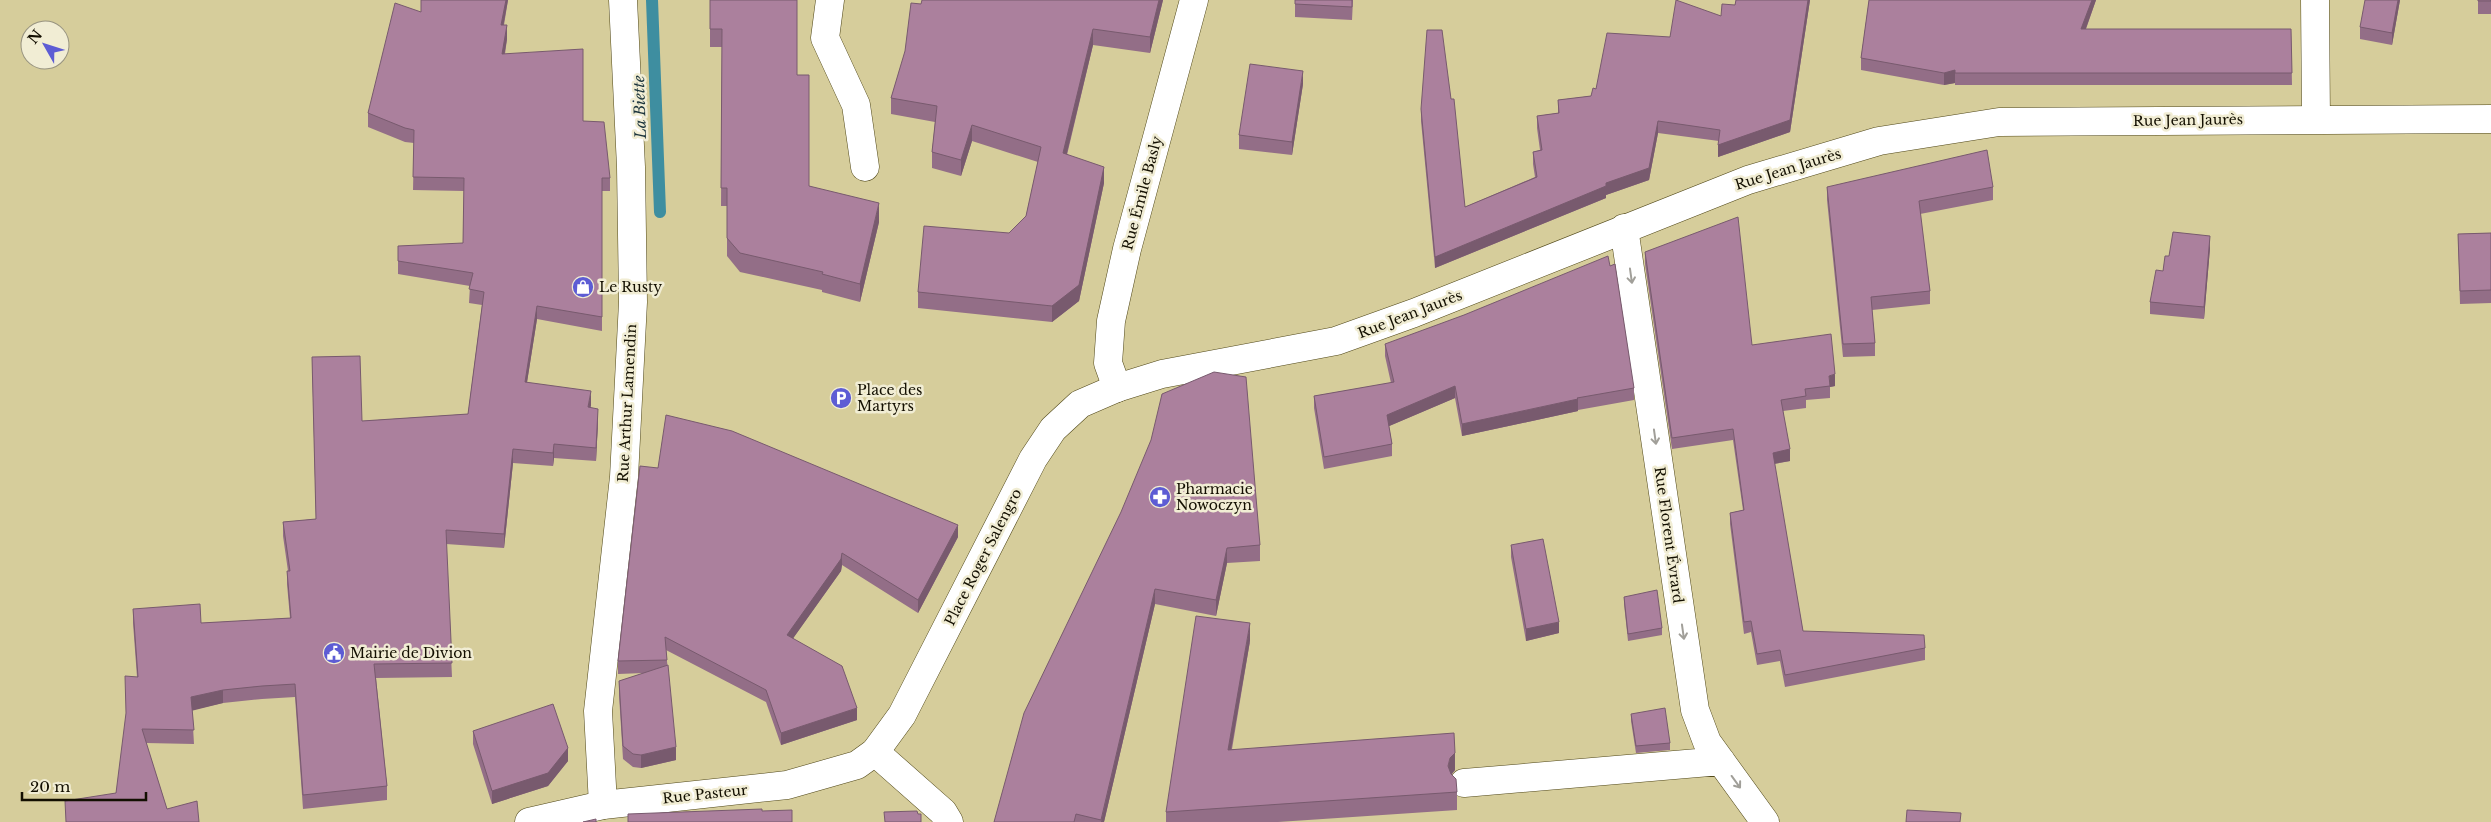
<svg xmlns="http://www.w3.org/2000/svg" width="2491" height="822" font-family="'Libre Baskerville',serif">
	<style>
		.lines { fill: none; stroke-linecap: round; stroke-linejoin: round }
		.stream { stroke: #3e8ea0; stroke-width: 12 }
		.minor-casing { stroke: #504718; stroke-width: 29 }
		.major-casing { stroke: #504718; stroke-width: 29 }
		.minor { stroke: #fff; stroke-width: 28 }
		.major { stroke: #fff; stroke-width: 28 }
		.wall { fill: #936e87 }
		.shaded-wall { fill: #785a6e }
		.building { fill: #ab809d; stroke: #785a6e }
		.oneway { stroke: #a19f99 }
		.labels { text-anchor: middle; stroke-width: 5; stroke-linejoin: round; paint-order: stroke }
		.street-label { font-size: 14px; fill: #130f01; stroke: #f1edd4 }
		.poi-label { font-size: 14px; fill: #130f01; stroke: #f1edd4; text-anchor: start }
		.water-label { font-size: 15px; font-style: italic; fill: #1b343c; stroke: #f1edd4 }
	</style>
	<rect width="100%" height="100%" fill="#d6cd9b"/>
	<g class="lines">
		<path class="stream" d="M652,0L660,212"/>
		<g class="minor-casing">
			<path id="minor" d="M830,0L825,38L856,105L865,167
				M2315,0L2316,119
				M1624,228L1695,710L1707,742L1765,822
				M1117,388L1108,363L1111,321L1127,249L1194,0
				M875,752L943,812L949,822
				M1464,783L1721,761
				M603,805L598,711L624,477L633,302L631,167L623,0"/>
		</g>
		<g class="major-casing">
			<path id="major" d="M529,822L603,805L787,785L857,765L875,752L902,715L1033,459L1053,429L1080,404L1117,388L1162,374L1336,341L1414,313L1748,180L1879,141L1999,122L2491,119"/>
		</g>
		<use href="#minor" class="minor"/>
		<use href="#major" class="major"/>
	</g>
	<path class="wall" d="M421,0H508L504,25L507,39L505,54L583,121L610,178V191H602V331L537,319L527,382L591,405L590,408L598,422L596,461L554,458L553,466L513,463L504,548L446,544L452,677L376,678L387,786V800L303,809L295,697L262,699L223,703L192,710L194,744L146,743L167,809L199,822L116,793L137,677L133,623V609L201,623L290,618L287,584V571H288L283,536V522L316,519L312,357L362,421L468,414L482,305L469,303L470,286L398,274V261L463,243L464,191L413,190L414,143L405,142L368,127V113L421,12Z
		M710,0L797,75L809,186L879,222L860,302L822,292V290L740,272L727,256V206H721L722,47H710Z
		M1163,0L1150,53L1093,45L1067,155L1104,183L1079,301L1052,322L918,308V292L1009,233L1026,216L1038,162L972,141L961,176L932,168V152L935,122L891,114V98L921,4Z
		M1295,0H1353L1352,20L1295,17Z
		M1736,0H1810L1790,132L1718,157L1719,141L1658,133L1649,180L1606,195V198L1435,268L1421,121V109L1465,207L1535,177L1533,164V152L1540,150L1537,128V116L1558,113V100L1591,96L1596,89L1670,37L1721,16L1735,5Z
		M1869,0H2096L2086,29H2291L2292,85H1955V83L1944,85L1861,70V58Z
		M2400,0L2392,45L2360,39V27Z
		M2478,0H2491V14H2478Z
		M1303,84L1292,155L1239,149V135Z
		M1827,187H1993V200L1920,214L1930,291V304L1872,310L1875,343V356L1843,357L1827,200Z
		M2491,233V303L2460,304L2458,234Z
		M2210,248L2204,319L2150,314V302L2169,256Z
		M1645,252L1752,345L1835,386L1830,387V398L1806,400V408L1783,411L1790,461L1774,464L1803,631L1925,648V660L1785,687L1780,661L1757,665L1751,632L1744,634L1730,524V513L1743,510L1733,440L1672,449L1645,264Z
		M1385,344L1634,388V400L1578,410V411L1462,436L1455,398L1389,426L1392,444V456L1324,469L1314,408V396L1391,383L1385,356Z
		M1214,372L1260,545V561L1227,563L1216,616L1155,604L1104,822H994Z
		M640,466L958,537L918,613L842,565L841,571L793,638L857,720L781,745L766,702L666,650L676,760L641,768L633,767L623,759L619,695V681L644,673L618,674V661Z
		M1511,545L1559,633L1526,641L1511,557Z
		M1624,597L1662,628V635L1628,641L1624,604Z
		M1250,641L1232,749L1455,770L1452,774L1457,792V810L1278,822H1166V812Z
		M1631,714L1670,743V750L1636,753L1631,721Z
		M473,731L568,761L548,786L492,804L473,744Z"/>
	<path class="shaded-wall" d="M506,0H508L501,38V25Z
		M1159,0H1163L1150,53V37Z
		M1808,0H1810L1790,132L1718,157V145Z
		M2092,0H2096L2081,42V29Z
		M2398,0H2400L2392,45V33Z
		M507,25V39L502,68V54Z
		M1093,29V45L1063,169V153Z
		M1955,70V83L1944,85V73Z
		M1303,71V84L1292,155V142Z
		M1658,121V133L1649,180L1606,195V183Z
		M972,125V141L961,176V160Z
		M1104,167V183L1079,301L1052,322V306Z
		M1606,186V198L1435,268V257Z
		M879,203V222L860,302V284Z
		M2210,236V248L2204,319V307Z
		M537,306V319L525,395V382Z
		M1835,374V386L1830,387L1829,376Z
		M1455,386V398L1387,427V415Z
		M591,391V405L588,421V407Z
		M1578,399V411L1462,436V424Z
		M598,409V422L596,461V448Z
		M554,444V458L553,466V453Z
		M513,449V463L504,548V534Z
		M1790,449V461L1773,464V453Z
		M958,525V537L918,613V600Z
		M1227,548V563L1216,616V600Z
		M842,553V565L841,571L787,647V635Z
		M1155,589V604L1104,822H1101Z
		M1559,622V633L1526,641V629Z
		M1250,623V641L1228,767V750Z
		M223,690V703L191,711V697Z
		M857,708V720L781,745V733Z
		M676,747V760L641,768V755Z
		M568,748V761L548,786L492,804V791Z
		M1455,753V770L1450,776L1448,766L1450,758Z"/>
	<path class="building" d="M421,0H506L501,25H507L502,54L583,49V121L604,122L610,178H602V317L537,306L525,382L591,391L588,407L598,409L596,448L554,444L553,453L513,449L504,534L446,530L452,663L374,664L387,786L303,795L295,684L262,686L223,690L191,697L194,730L142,729L167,809L197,801L199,822H66L65,801L116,793L126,713L125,676L138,677L133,609L200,604L201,623L291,618L287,571H290L283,522L316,519L312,357L360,356L362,421L468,414L484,292L469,289L473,273L398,261V246L463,243L464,178L413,177L414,130L405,128L368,113L395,3L421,12Z
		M710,0H797V75H809V186L879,203L860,284L822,274L823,272L740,253L727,238V188H721L722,29H710Z
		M922,0H1159L1150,37L1093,29L1063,153L1104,167L1079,285L1052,306L918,292L924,226L1009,233L1026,216L1041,147L972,125L961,160L932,152L937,106L891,98L905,51L911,3L921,4Z
		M1295,0H1352V7L1295,4Z
		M1676,0L1721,16L1722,4L1735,5L1736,0H1808L1790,120L1718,145L1720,130L1658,121L1649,168L1606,183V186L1435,257L1421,109L1427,30H1442L1451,99H1454L1465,207L1537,177L1533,152L1542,150L1537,116L1559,113L1558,100L1591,96L1593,88L1596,89L1607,33L1670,37Z
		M1869,0H2092L2081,29H2291L2292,73H1955V70L1944,73L1861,58Z
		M2365,0H2398L2392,33L2360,27Z
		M2478,0H2491V1H2478Z
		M1250,64L1303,71L1292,142L1239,135Z
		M1987,150L1993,187L1919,201L1930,291L1871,297L1875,343L1843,344L1827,187Z
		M1738,217L1752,345L1831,334L1835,374L1829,376L1830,386L1805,389L1806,396L1781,400L1790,449L1773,453L1803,631L1924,635L1925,648L1785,675L1780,650L1757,654L1751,621L1744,622L1730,513L1744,510L1733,429L1672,438L1645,252Z
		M2173,232L2210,236L2204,307L2150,302L2156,270L2163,271L2165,256H2169Z
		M2491,233V290L2460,291L2458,234Z
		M1608,256L1610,266L1615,264L1634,388L1577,398L1578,399L1462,424L1455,386L1387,415L1392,444L1324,457L1314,396L1394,382L1385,344L1464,315Z
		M1214,372L1246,377L1260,545L1227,548L1216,600L1155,589L1101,820L1076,814L1074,822H994L1024,713L1121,512L1151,440L1162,394Z
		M666,415L732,431L958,525L918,600L842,553L841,559L787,635L842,666L857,708L781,733L766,690L665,637L667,660L618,661L640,466L658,468Z
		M1543,539L1559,622L1526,629L1511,545Z
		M1657,590L1662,628L1628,634L1624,597Z
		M1196,616L1250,623L1228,750L1454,733L1455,753L1450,758L1448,766L1451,774L1456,779L1457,792L1166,812Z
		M668,665L676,747L641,755L633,754L623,746L619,681Z
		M553,704L568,748L548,773L492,791L473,731Z
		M1665,708L1670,743L1636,746L1631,714Z
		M762,809V811L792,810V822H628V814Z
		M1907,810L1961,813L1960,822H1906Z
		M917,811L918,814H921V822H885L884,812Z
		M596,819V822H583Z"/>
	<defs><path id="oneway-shaft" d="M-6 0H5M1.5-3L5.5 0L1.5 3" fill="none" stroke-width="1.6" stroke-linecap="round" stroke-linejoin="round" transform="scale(1.25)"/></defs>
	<g class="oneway">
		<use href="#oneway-shaft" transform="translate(1631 276) rotate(82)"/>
		<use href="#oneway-shaft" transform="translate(1655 437) rotate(82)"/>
		<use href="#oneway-shaft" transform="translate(1683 632) rotate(82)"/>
		<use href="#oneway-shaft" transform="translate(1736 782) rotate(54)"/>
	</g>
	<defs>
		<g id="shop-disc" transform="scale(1.125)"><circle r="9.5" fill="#5d5cd4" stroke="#f1edd4"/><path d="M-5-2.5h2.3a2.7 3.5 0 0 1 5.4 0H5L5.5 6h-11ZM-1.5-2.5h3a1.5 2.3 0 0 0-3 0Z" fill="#fff"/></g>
		<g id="parking-disc" transform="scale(1.125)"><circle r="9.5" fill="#5d5cd4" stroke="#f1edd4"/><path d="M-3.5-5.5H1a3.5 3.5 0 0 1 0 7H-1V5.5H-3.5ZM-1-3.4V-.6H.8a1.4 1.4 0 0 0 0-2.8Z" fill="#fff"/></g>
		<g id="pharmacy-disc" transform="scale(1.125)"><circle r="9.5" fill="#5d5cd4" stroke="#f1edd4"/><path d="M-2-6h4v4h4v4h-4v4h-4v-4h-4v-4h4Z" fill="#fff"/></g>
		<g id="civic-disc" transform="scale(1.125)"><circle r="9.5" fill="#5d5cd4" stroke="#f1edd4"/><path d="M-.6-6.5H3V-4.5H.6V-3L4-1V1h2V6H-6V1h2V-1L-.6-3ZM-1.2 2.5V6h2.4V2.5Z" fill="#fff"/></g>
	</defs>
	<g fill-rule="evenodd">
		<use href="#shop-disc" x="583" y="287"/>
		<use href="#parking-disc" x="841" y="398"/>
		<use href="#pharmacy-disc" x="1160" y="497"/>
		<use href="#civic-disc" x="334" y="653"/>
	</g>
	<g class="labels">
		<g class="street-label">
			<text transform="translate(2188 120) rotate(-1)" y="5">Rue Jean Jaurès</text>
			<text transform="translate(1788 169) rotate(-17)" y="5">Rue Jean Jaurès</text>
			<text transform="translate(1142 193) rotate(-75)" y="5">Rue Émile Basly</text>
			<text transform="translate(1410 314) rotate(-21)" y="5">Rue Jean Jaurès</text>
			<text transform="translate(627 403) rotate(-87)" y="5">Rue Arthur Lamendin</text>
			<text transform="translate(1669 535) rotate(82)" y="5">Rue Florent Évrard</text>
			<text transform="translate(983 557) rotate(-63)" y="5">Place Roger Salengro</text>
			<text transform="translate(705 794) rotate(-6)" y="5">Rue Pasteur</text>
		</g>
		<g class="poi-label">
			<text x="599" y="292">Le Rusty</text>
			<text x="857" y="395">Place des<tspan x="857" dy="16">Martyrs</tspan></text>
			<text x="1176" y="494">Pharmacie<tspan x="1176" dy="16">Nowoczyn</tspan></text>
			<text x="350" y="658">Mairie de Divion</text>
		</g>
		<g class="water-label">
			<text transform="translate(640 107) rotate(-92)" y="5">La Biette</text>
		</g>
	</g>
	<g transform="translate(45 45) rotate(309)"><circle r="24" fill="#f1edd4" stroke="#989480"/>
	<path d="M0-4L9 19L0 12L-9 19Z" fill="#5d5cd4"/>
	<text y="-8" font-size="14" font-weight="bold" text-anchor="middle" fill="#130f01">N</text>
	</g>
	<path d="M22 792v8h124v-8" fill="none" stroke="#130f01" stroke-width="2.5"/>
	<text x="30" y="792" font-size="15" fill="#130f01" stroke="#f1edd4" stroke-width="4" paint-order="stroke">20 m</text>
</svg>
